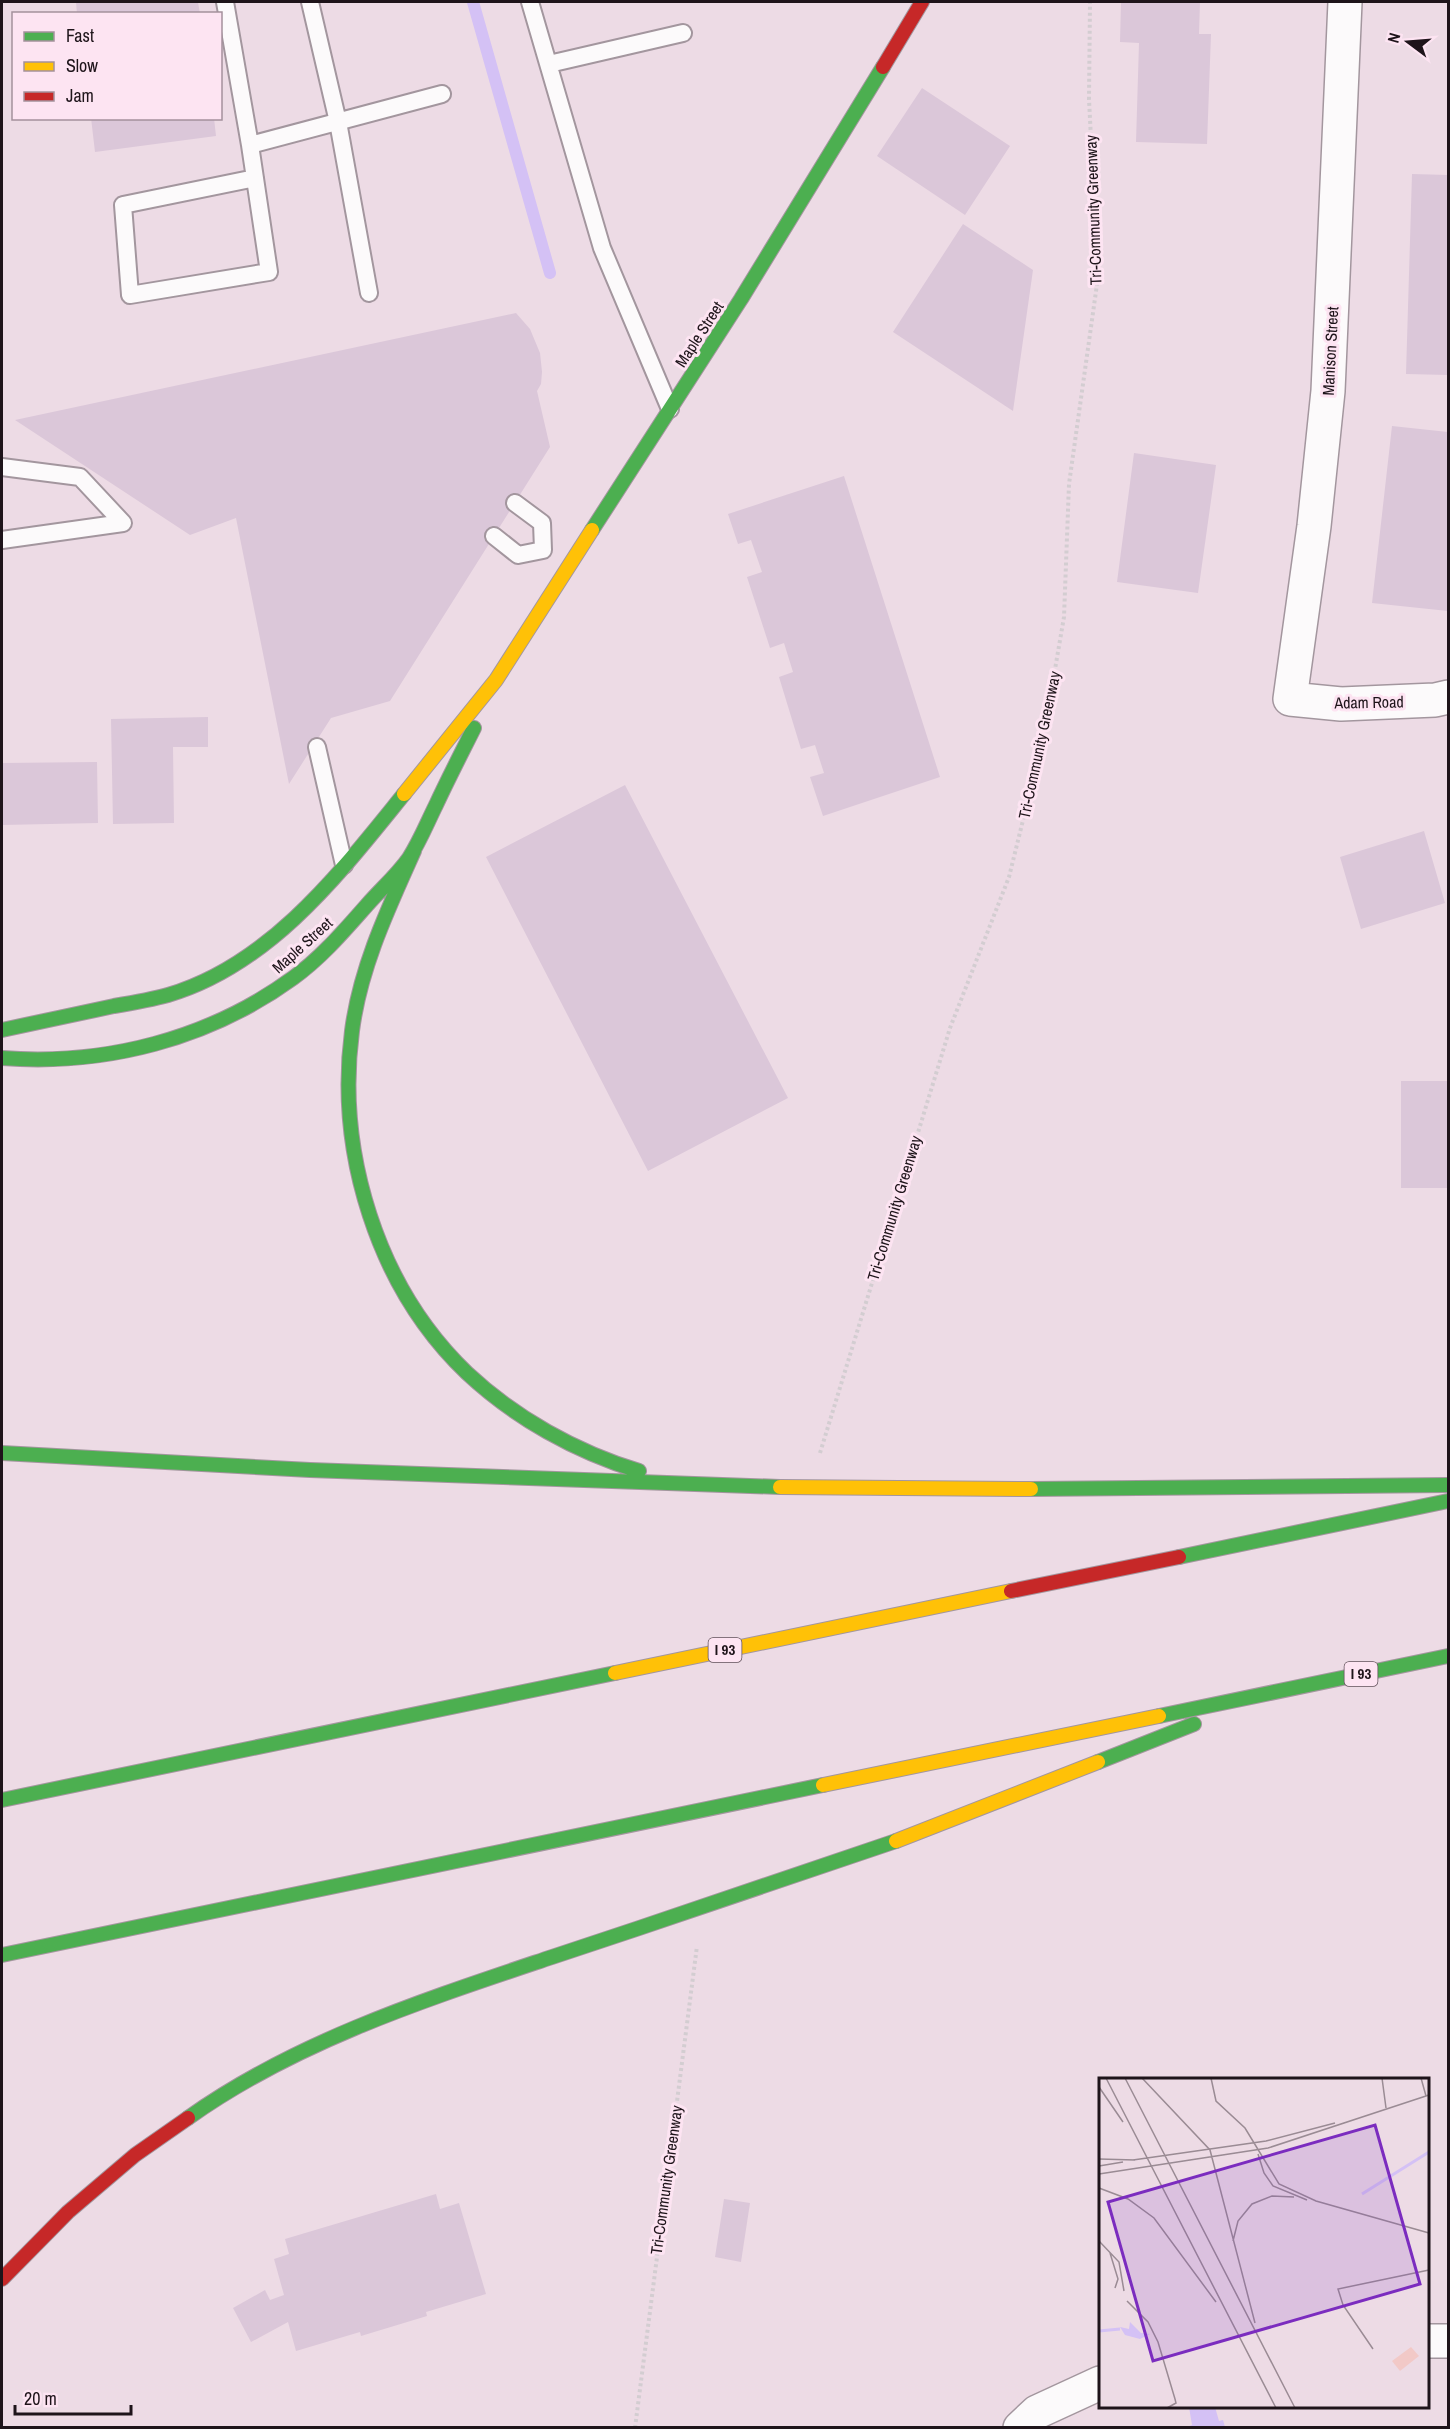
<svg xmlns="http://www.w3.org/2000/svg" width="1450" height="2429" font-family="'Archivo Narrow',sans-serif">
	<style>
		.water { fill: #d4c1f5 }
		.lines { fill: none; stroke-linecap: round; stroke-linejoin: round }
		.stream { stroke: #d4c1f5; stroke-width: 12 }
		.building { fill: #dbc7d9 }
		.lane-casing { stroke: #a3969e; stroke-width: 20 }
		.street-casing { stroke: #a3969e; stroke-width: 36 }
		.fast-casing { stroke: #a3969e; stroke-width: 16 }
		.slow-casing { stroke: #a3969e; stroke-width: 16 }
		.jam-casing { stroke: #a3969e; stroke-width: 16 }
		.path { stroke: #d3cdd1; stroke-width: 4; stroke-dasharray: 3 3; stroke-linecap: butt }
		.lane { stroke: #fcfafb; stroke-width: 16 }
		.street { stroke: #fcfafb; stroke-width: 33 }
		.fast { stroke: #4caf50; stroke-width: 14 }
		.slow { stroke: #ffc107; stroke-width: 14 }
		.jam { stroke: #c62828; stroke-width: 14 }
		.labels { text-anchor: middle; stroke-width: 6; stroke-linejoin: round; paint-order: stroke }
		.shield { fill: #fde4f2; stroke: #61525b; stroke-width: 1.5 }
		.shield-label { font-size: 15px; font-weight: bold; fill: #1e141a }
		.street-label { font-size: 16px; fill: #1e141a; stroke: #fde4f2 }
		.inset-river { fill: none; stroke: #d4c1f5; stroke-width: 3 }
		.inset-road { fill: none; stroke: #9a8b94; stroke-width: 1.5 }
		.view { fill: #7b2cbf; fill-opacity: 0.15; stroke: #7b2cbf; stroke-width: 3 }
		.inset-edge { fill: none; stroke: #1e141a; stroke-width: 3 }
	</style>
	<rect width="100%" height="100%" fill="#eddbe5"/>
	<path class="water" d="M1215,2407L1219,2421L1223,2420L1225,2427H1187L1192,2425L1189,2407Z"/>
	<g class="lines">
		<path class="stream" d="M473,2L550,273"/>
	</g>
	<path class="building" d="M76,2H198L200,14H77Z
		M1121,2H1200L1199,34H1211L1207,144L1136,142L1139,43L1120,42Z
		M922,88L1010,146L965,215L877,156Z
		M91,118H214L216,136L95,152Z
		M1412,174L1448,175V375L1406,374Z
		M963,224L1033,270L1013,411L893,332Z
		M516,313L530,329L540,353L542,372L541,384L537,391L550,447L390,701L331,718L289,784L236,518L190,535L15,420Z
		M1392,426L1448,432V611L1372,603Z
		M1134,453L1216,465L1198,593L1117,582Z
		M844,476L940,777L823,816L810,777L824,773L815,745L801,749L779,677L793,672L784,643L770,648L747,577L762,572L751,540L738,544L728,514Z
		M208,717V747H173L174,823L113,824L111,719Z
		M97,762L98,823L2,825V763Z
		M625,785L788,1098L648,1171L486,857Z
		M1424,831L1445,903L1361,929L1340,857Z
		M1401,1081H1448V1188H1401Z
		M436,2194L440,2209L459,2203L486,2294L426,2312L427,2316L361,2336L360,2332L296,2351L288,2322L251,2342L233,2308L265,2290L270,2300L284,2295L274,2259L289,2254L285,2239Z
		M724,2199L750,2203L741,2262L715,2257Z"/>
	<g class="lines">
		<g class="lane-casing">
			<path id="lane" d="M225,2L250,145L442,94
				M310,2L338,122L369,293
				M530,2L602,248L670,409
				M549,64L683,33
				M250,145L269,272L130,295L123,205L255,178
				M2,467L80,477L123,523L2,540
				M494,536L518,555L543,550L542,523L515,503
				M317,747L344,865"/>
		</g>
		<g class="street-casing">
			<path id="street" d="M1345,2L1328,391L1314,526L1290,699L1341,704L1435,700L1448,697
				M1428,2341H1448
				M1020,2428L1037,2412L1100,2383"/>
		</g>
		<g class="fast-casing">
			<path id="fast" d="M592,530L741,299L883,67
				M414,851C388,909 360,968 352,1031C336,1152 377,1287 467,1373C515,1418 576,1452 639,1471
				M2,1030C39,1022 77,1014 114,1006C132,1003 150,1000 168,995C270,965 340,873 404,794
				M2,1058C105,1066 209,1039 293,978C321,958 344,931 367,905C381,889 397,875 409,858C420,841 427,823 436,805C448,779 461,754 474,728
				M2,1453L310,1470L780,1487
				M1031,1489L1448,1485
				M1179,1557L1448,1501
				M1159,1716L1448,1656
				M1098,1762L1194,1724
				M2,1800L615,1673
				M2,1955L823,1785
				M188,2118C296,2041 427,1999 552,1957C667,1919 782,1880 896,1841"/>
		</g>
		<g class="slow-casing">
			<path id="slow" d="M404,794L496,680L592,530
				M780,1487L1031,1489
				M615,1673L1011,1591
				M823,1785L1159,1716
				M896,1841L1098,1762"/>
		</g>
		<g class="jam-casing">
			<path id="jam" d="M883,67L922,2
				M1011,1591L1179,1557
				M2,2279L68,2212L135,2155L188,2118"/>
		</g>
		<path class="path" d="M820,1453L950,1028L1009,877L1043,739L1064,617L1069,484L1098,277L1089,99L1090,2
			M635,2428L697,1946"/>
		<use href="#lane" class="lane"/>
		<use href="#street" class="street"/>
		<use href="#fast" class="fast"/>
		<use href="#slow" class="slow"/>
		<use href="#jam" class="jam"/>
	</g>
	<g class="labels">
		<g class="shield">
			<rect x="708.5" y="1638" width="33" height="24" rx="4.5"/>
			<rect x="1344.5" y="1662" width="33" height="24" rx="4.5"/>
		</g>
		<g class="shield-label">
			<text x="725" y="1655">I 93</text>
			<text x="1361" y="1679">I 93</text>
		</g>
		<g class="street-label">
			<text transform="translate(1093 210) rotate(-92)" y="6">Tri-Community Greenway</text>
			<text transform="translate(699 334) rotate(-57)" y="6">Maple Street</text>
			<text transform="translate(1330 351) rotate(-87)" y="6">Manison Street</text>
			<text transform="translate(1369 702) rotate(-1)" y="6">Adam Road</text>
			<text transform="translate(1039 745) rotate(-78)" y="6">Tri-Community Greenway</text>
			<text transform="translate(302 945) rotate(-42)" y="6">Maple Street</text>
			<text transform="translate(894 1208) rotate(-73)" y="6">Tri-Community Greenway</text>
			<text transform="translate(666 2180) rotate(-82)" y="6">Tri-Community Greenway</text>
		</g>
	</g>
	<g transform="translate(1099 2078)">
		<rect width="330" height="330" fill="#eddbe5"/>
		<path d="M312,269L320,278L301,293L293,283Z" fill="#f2c9c7"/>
		<path d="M31,244L42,255L51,256L41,261L26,257L21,249L30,251Z" fill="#d4c1f5"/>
		<path class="inset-river" d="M263,116L330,74M0,253L21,251"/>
		<path class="inset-road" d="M7,0L177,330M26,0L196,330M43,0L111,72L156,245M112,0L117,23L146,50L180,106L217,123L330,155M283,0L287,30M322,0L327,18M0,9L24,44M159,76L165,95L174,108L208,122M0,81L36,82M34,82L167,63L236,45M0,88L24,84M0,96L169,70L330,17M0,110L29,121L55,140L117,224M0,163L20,184L25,213M134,163L139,143L153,126L173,118L195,119M11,175L19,201L16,210M28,223L49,244L59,264L76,321L77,325L68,330M274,271L244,227L239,211L330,192"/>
		<path class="view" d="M276,47L321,206L54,283L9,124Z"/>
		<rect width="330" height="330" class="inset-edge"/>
	</g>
	<rect width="1450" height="2429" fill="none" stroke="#1e141a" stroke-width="6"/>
	<rect x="12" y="12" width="210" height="108" fill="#fde4f2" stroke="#a4919c" stroke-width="1.5"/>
	<rect x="24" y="32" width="30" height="9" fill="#4caf50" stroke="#a4919c" stroke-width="1.5"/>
	<text x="66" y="42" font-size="18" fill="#1e141a">Fast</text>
	<rect x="24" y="62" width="30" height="9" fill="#ffc107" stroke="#a4919c" stroke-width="1.5"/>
	<text x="66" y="72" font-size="18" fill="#1e141a">Slow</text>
	<rect x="24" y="92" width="30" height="9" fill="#c62828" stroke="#a4919c" stroke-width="1.5"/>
	<text x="66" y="102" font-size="18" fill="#1e141a">Jam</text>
	<g transform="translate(1408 42) rotate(286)" stroke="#fde4f2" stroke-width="4.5" paint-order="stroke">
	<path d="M0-4.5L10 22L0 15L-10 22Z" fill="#1e141a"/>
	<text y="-9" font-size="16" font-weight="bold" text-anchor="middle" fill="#1e141a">N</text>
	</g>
	<path d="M15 2405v9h116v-9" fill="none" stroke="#1e141a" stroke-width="3"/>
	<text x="24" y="2405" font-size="18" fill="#1e141a" stroke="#fde4f2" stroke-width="4.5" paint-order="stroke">20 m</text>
</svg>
